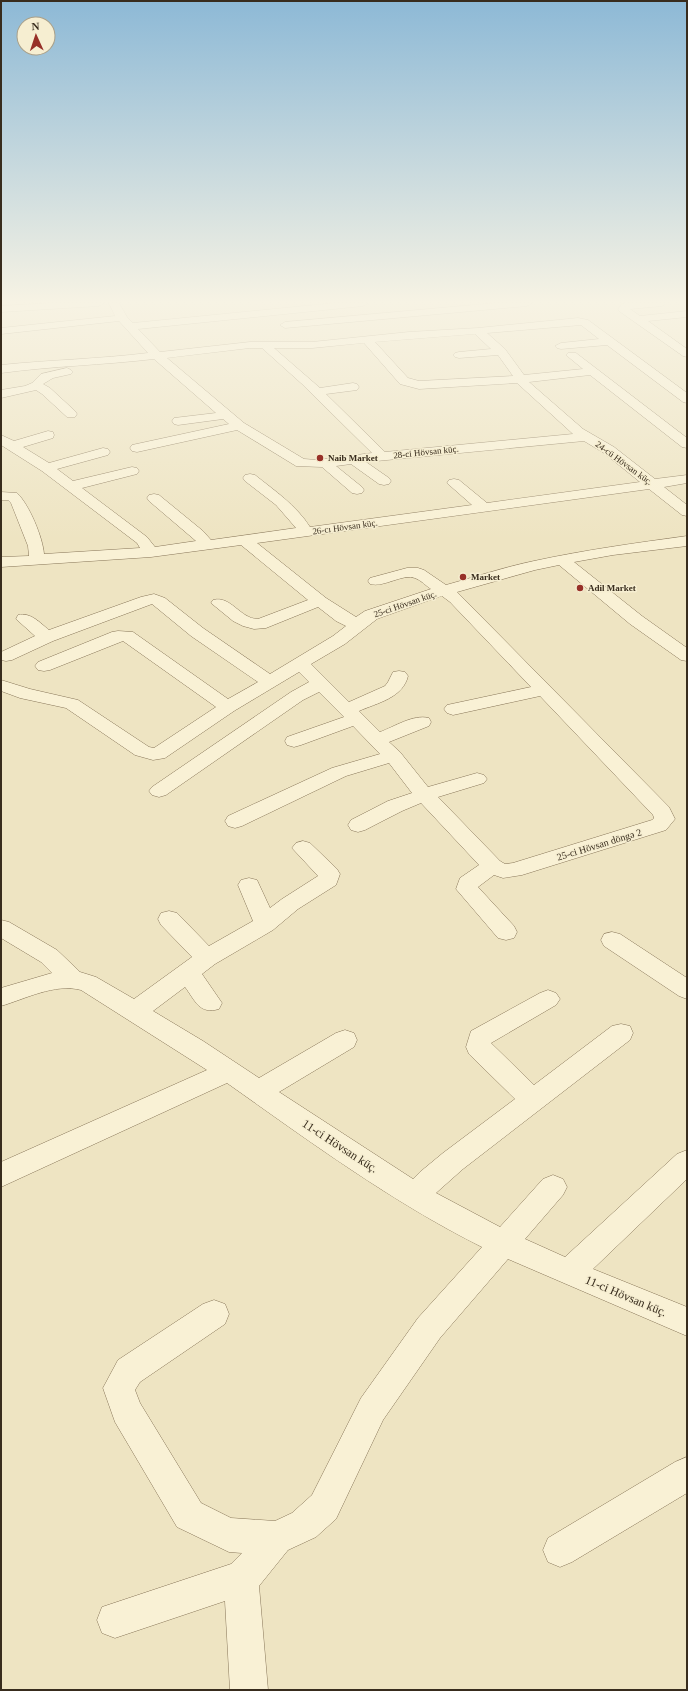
<svg xmlns="http://www.w3.org/2000/svg" width="688" height="1691" font-family="Georgia,serif">
	<style>
		.lines { fill: none; stroke-linecap: round; stroke-linejoin: round }
		.minor-casing { stroke: #887659; stroke-width: 1 }
		.minor { fill: #f9f1d5; fill-rule: evenodd }
		.poi-dot { fill: #973028; stroke: #f6eed1; stroke-width: 1.5 }
		.labels { text-anchor: middle; stroke-width: 3; stroke-linejoin: round; paint-order: stroke }
		.far-street-label { font-size: 9px; fill: #382c1d; stroke: #f6eed1 }
		.far-poi-label { font-size: 9px; font-weight: bold; fill: #382c1d; stroke: #f6eed1; text-anchor: start }
		.street-label { font-size: 10px; fill: #382c1d; stroke: #f6eed1 }
		.near-street-label { font-size: 12px; fill: #382c1d; stroke: #f6eed1 }
	</style>
	<rect width="100%" height="100%" fill="#eee4c2"/>
	<g class="lines">
		<g class="minor-casing">
			<path id="minor" d="M53,303H104L99,306L1,312V306Z
				M109,303H119L127,317L133,323L335,303H368L363,306L138,329L160,352L250,342H312L409,332L478,328L578,318L588,320L687,393V403L683,402L607,345L561,349L557,348L555,346L561,343L599,339L581,325L487,333L505,349L524,375L583,369L566,355L568,353H576L687,438V448L682,447L590,375L529,382L583,429L614,447L655,479L687,475V483L664,487L687,505V516L682,515L649,489L257,543L326,598L356,617L365,611L431,589C426,586 421,580 415,578C403,573 384,588 370,584L368,581L370,578L407,568H418L424,570L446,585C475,577 505,567 534,561C585,550 636,543 687,536V546L613,555L574,562L642,616L687,648V661L681,660L630,624L559,565L535,570L457,592L669,807L675,819L666,830L522,875L503,878L494,875L478,887L514,926L517,932L514,938L506,940L498,938L456,889L460,878L479,865L421,803L402,811L365,830L358,832L351,830L348,825L351,820L388,801L412,793L389,763L346,776L242,826L235,828L228,826L225,821L228,816L332,768L380,754L353,726L301,745L294,747L287,745L285,741L287,737L344,717L319,692L303,700L166,795L159,797L152,795L149,791L152,787L291,692L309,682L299,672L234,711L165,758L153,760L135,755L66,708L20,698L1,691V680L30,689L78,700L149,747L154,748L216,707L123,641L50,670L44,671L38,670L35,666L38,662L112,632L118,631L133,632L228,699L258,682L191,636L152,604L53,641L12,660L6,661L1,660V652L35,636L16,619L18,615C31,612 40,623 49,630L141,597L154,594L165,598L203,628L270,674L333,636L346,626L336,621L318,607L266,628L254,629L243,626L233,621L211,603L213,600C231,595 240,619 258,619L308,600L241,545L151,557L1,567V557L29,556L28,546L11,503L8,500H1V492L17,493C29,504 43,538 44,554L140,548L137,543L42,471L1,445V435L14,441L48,431L53,432L54,435L53,438L23,447L49,463L103,448L108,449L110,452L108,455L57,469L73,481L132,467L137,468L139,471L137,474L82,488L147,537L155,547L196,541L149,501L147,498L149,495L154,494L159,495L203,531L211,540L296,528L276,505L245,481L243,478L245,475L250,474L255,475C275,491 296,505 310,527L472,505L447,483L449,480L454,479L459,480L487,503L640,482L604,453L584,441L366,462L389,478L391,481L389,484L384,485L379,484L351,464L336,466L362,487L364,490L362,493L357,494L352,493L322,467L296,466L237,430L137,452L132,451L130,448L132,445L229,424L223,419L178,425L174,424L172,421L174,418L216,413L154,359C103,365 52,366 1,373V365C50,360 99,359 148,353L119,321L1,334V328L115,316ZM475,334L491,349L459,352L455,353L453,355L455,357L459,358L498,355L513,376L419,381L408,378L375,342ZM364,343L400,384L419,389L517,383L573,434L385,452L326,394L357,390L359,387L357,384L353,383L320,388L274,348H312ZM250,348H262L302,384L372,453L317,460L304,459L244,423L167,358ZM442,596L450,602L531,687L447,705L444,709L447,713L453,715L540,696L653,815L654,818L652,820L513,863L505,864L500,861L438,797L484,783L487,779L484,775L477,773L428,787L400,752L389,742L429,726L431,722L429,718C413,714 394,727 380,732L359,711C377,703 403,698 408,676L405,672L399,671L393,672L388,682L385,686L349,702L311,664L345,644L377,619Z
				M496,303H532L527,306L285,328L280,325L285,322Z
				M626,303H667L662,306L630,309L640,316L687,311V317L648,321L687,349V357L683,356L619,311L618,309L622,304Z
				M67,368L71,370L73,372L71,374L53,378L43,384L50,388L75,411L77,414L75,417H67L42,394L36,390L1,398V390L25,386L32,383L41,374Z
				M303,841L310,843L337,869L340,874L336,885L298,909L273,930L215,964L202,974L222,1003L219,1009C199,1015 195,1000 185,987L153,1011L203,1041L259,1078L336,1033L345,1030L354,1033L357,1040L354,1047L279,1092L413,1179L420,1172L443,1153L515,1099L469,1054L466,1047L471,1031L540,993L548,990L556,993L560,999L556,1005L491,1043L534,1085L612,1026L621,1024L630,1026L633,1033L630,1040L463,1169L436,1193L500,1227L543,1179L553,1175L563,1179L567,1187L563,1195L525,1239L565,1257L677,1154L687,1150V1179L593,1269L687,1307V1336L508,1259L440,1338L383,1420L336,1519L316,1537L288,1550L259,1586L268,1690H230L225,1601L115,1638L102,1633L97,1620L102,1607L231,1564L242,1553L229,1552L177,1527L115,1422L103,1388L118,1360L203,1304L214,1300L225,1304L229,1314L225,1324L140,1382L135,1390L140,1403L201,1503L231,1518L275,1521L292,1513L312,1495L361,1398L418,1318L482,1247C392,1202 309,1141 227,1083L1,1187V1162L207,1070L81,990C55,983 25,999 1,1006V988L52,973L41,962L1,938V920L9,922L57,950L80,972L96,977L134,999L192,957L161,925L158,919L161,913L169,911L177,913L209,946L253,921L238,885L241,880L249,878L257,880L270,908L282,899L318,876L292,848L296,843Z
				M612,932L620,934L687,978V999L679,996L604,946L601,940L604,934Z
				M687,1457V1493L572,1562L560,1567L548,1562L543,1550L548,1538L675,1462Z"/>
		</g>
		<use href="#minor" class="minor"/>
	</g>
	<linearGradient id="sky" x2="0" y2="1"><stop stop-color="#8db9d6"/><stop offset="0.56" stop-color="#f7f3e4"/><stop offset="1" stop-color="#f7f3e4" stop-opacity="0"/></linearGradient>
	<rect width="688" height="539" fill="url(#sky)"/>
	<g class="poi-dot">
		<circle cx="320" cy="458" r="4"/>
		<circle cx="463" cy="577" r="4"/>
		<circle cx="580" cy="588" r="4"/>
	</g>
	<g class="labels">
		<g class="far-street-label">
			<text transform="translate(426 452) rotate(-6)" y="3">28-ci Hövsan küç.</text>
			<text transform="translate(624 463) rotate(36)" y="3">24-cü Hövsan küç.</text>
			<text transform="translate(345 527) rotate(-8)" y="3">26-cı Hövsan küç.</text>
			<text transform="translate(405 604) rotate(-19)" y="3">25-ci Hövsan küç.</text>
		</g>
		<g class="far-poi-label">
			<text x="328" y="461">Naib Market</text>
			<text x="471" y="580">Market</text>
			<text x="588" y="591">Adil Market</text>
		</g>
		<g class="street-label">
			<text transform="translate(599 844) rotate(-17)" y="4">25-ci Hövsan döngə 2</text>
		</g>
		<g class="near-street-label">
			<text transform="translate(340 1146) rotate(33)" y="4">11-ci Hövsan küç.</text>
			<text transform="translate(626 1296) rotate(23)" y="4">11-ci Hövsan küç.</text>
		</g>
	</g>
	<rect width="688" height="1691" fill="none" stroke="#382c1d" stroke-width="4"/>
	<g transform="translate(36 36) rotate(357)"><circle r="19" fill="#f6eed1" stroke="#aaa089"/>
	<path d="M0-3L7 15L0 10L-7 15Z" fill="#973028"/>
	<text y="-6" font-size="11" font-weight="bold" text-anchor="middle" fill="#382c1d">N</text>
	</g>
</svg>
